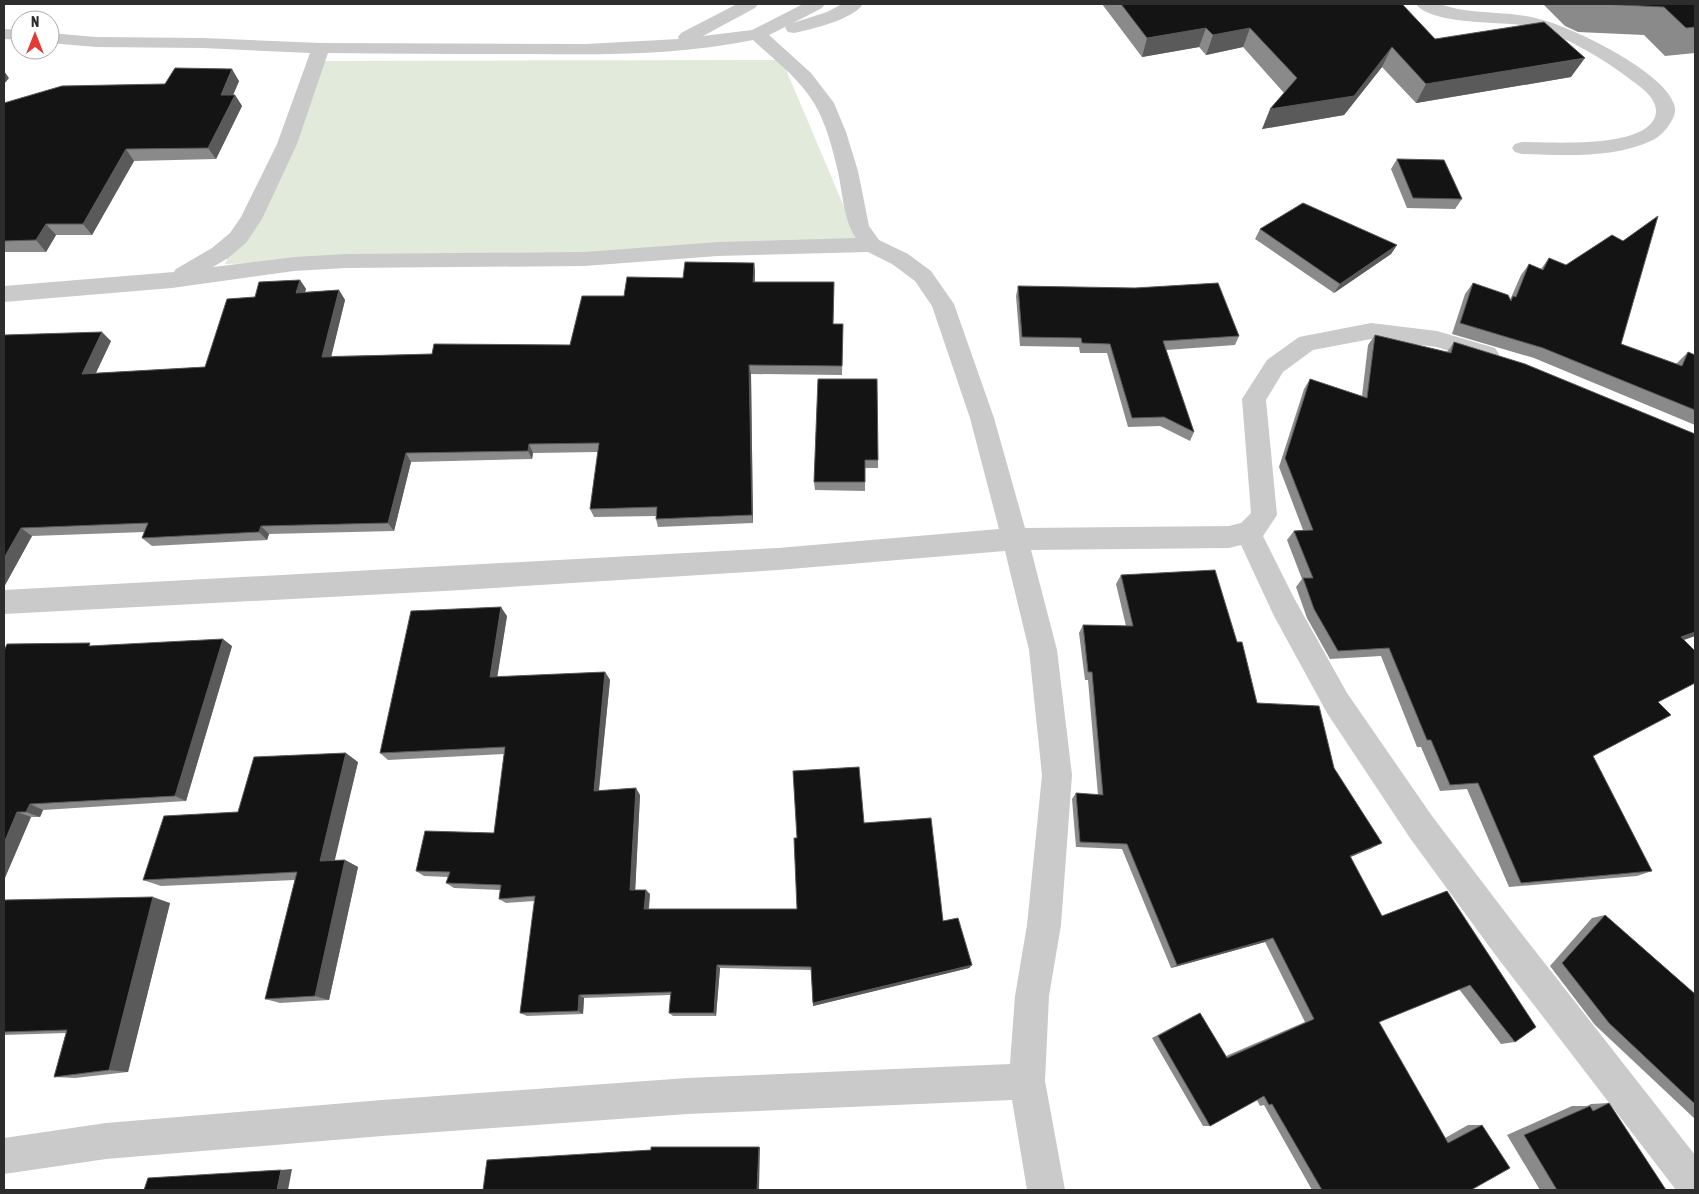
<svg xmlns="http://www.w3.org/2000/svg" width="1699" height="1194" font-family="'Asap Condensed',sans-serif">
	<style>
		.green { fill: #e2ebdb }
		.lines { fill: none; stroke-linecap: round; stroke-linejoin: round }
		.minor { fill: #cacaca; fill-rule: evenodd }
		.wall { fill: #8a8a8a }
		.shaded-wall { fill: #5a5a5a }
		.building { fill: #141414; stroke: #5a5a5a }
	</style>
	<rect width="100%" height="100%" fill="#fff"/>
	<path class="green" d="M782,60L861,247L225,264L314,61Z"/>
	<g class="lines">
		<path class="minor" d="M737,4H758L755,8L703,36L752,30L803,4H825L822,8L793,23L827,12L842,4H863C852,20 812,29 794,33L788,32L785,28L787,26L769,35L811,73L834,103L846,132L858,171L869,226L879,240L908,254L931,271L954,304L994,418L1025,528L1229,526L1241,523L1251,513L1242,399L1267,360L1299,337L1371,323L1437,331L1495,348L1499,354L1495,360L1487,363L1437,347L1371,339L1313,350L1283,372L1266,400L1277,515L1263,536L1294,598L1347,693L1432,816L1518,929L1695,1155V1190H1676L1494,953L1410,838L1327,713L1274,616L1241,545L1229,548L1031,550L1057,650L1072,775L1061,925L1049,996L1045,1081L1065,1190H1027L1012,1100L687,1114L382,1136L106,1159L4,1174V1138L106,1123L382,1100L687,1078L1010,1064L1015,996L1027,925L1042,775L1029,650L1005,551L778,570L462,590L4,614V590L778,548L999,529L970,418L932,306L915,281L892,264L868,252L718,256L584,266L346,268L294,271L172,288L4,302V286L174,272L176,269L212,248L230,233L241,217L277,144L310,53L203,48L96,47L50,43V33L96,37L203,38L321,43L586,44L679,39L678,37L681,33ZM753,40C774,60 799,78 814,103C826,123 833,150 838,172C843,194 843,219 856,238L718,242L584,252L346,254L294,257L213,267L228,258L246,243L262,219L297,144L328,53C395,54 463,54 530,54C604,55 680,55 753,40Z
			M1416,4C1423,4 1432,2 1439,4C1448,6 1455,9 1464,10C1491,14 1517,12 1543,20C1575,29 1663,71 1674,104C1677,112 1673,119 1669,125C1665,131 1659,137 1653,140C1614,159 1564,155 1522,154L1515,152L1512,148L1515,144L1522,142C1550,142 1643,149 1655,117C1661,99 1639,86 1627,77C1599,56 1556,31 1522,25C1498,22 1430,24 1416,4Z
			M4,29L20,30V40L4,39Z"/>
	</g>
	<path class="wall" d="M1102,4H1402L1435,39L1571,77L1416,103L1382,67L1344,115L1262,129L1284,93L1243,47L1206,55L1199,47L1142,57Z
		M1543,4H1695V53L1665,56L1644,35L1578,32L1565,26Z
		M239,81L233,95H235L242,106L216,159L134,161L92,235H56L46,252H4V103L165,84Z
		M1397,159L1462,199L1455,209L1407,208L1391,169Z
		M1260,229L1397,245L1391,254L1334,293L1255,239Z
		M1549,258L1621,344L1676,364L1688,352L1695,355V425L1534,358L1452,334L1465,294L1473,283L1510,300L1521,275L1529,264L1541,269Z
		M754,263L755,272V282H834L833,324H843L842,375L751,374L753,523L658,527L656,519V516L594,517L590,509L598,452L533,453L532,459L411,462L394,531L269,534L267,540L152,546L142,538L145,532L32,536L4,587V335L111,341L96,373L205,367L255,297L300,280L306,289L305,292L339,290L345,300L331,356L432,354L570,345L624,296L683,278Z
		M1018,286L1239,336L1235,345L1166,350L1194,432L1190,441L1160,426L1128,427L1107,353H1080L1079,347L1020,346L1016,296Z
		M1375,335L1447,352L1454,342L1695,434V636L1684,640L1658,702L1593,756L1652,871L1637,876L1509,887L1467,789L1440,791L1421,747H1417L1381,656L1330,659L1307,618L1296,587L1302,579L1287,540L1294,531L1303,530L1279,467L1304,389L1310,379L1362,396L1368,345Z
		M818,379L878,460V468H865V491L815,490L814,482Z
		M1121,575L1237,642L1257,703L1334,768L1372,848L1350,857L1382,916L1447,891L1515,1042L1501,1044L1459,989L1379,1022L1445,1138L1468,1125H1482L1471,1190H1312L1264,1105L1260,1106L1257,1100L1210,1126H1203L1152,1038L1193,1016L1200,1013L1226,1056L1305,1022L1265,942L1171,968L1122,849L1076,847L1072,799L1076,793L1098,795L1088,680H1085L1079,633L1083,625L1126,626L1116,584Z
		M507,616L497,677L605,672L610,680L599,791L640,795L635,890L650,894L649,909H797L864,823L943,921L972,965L969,968L813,1006L811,970L720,968L716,1016H673L669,1013L670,995L584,998L583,1014L527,1016L520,1013L535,901L506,903L499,899L500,890L454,888L446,883L448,877L424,876L416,871L494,833L504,754L388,760L380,753Z
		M95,646H232L186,801L43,810L40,817H31L4,880V651Z
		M358,762L334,860H345L358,867L329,1000L280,1003L265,999L295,880L161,886L143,880L238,812Z
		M170,903L128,1072L75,1078L54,1077L66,1033L4,1035V904Z
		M1605,915L1695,994V1119L1595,1025L1550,966L1592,918Z
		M1609,1103L1666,1190H1540L1507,1135L1572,1106H1587L1591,1104Z"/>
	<path class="shaded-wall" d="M1206,28L1199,47L1142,57L1147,38Z
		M1250,28L1243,47L1206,55L1213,35Z
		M1392,47L1382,67L1344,115L1262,129L1270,109Z
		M1585,58L1571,77L1416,103L1426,84Z
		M232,69L239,81L228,107L221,95Z
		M4,71L9,78L4,84Z
		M235,95L242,106L216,159L208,148Z
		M126,149L134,161L92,235L83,224Z
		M46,224L56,235L46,252L36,240Z
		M1397,245L1391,254L1334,293L1340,284Z
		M754,263L755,272L754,292L753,282Z
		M300,280L306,289L302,302L296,293Z
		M339,290L345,300L329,366L322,357Z
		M102,332L111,341L91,383L82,374Z
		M749,365L751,374L753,523L752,515Z
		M529,444L533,453L532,459L528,451Z
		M406,453L411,462L394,531L388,523Z
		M261,526L269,534L267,540L259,532Z
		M21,528L32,536L4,587V558Z
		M501,607L507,616L496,685L490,677Z
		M1695,632V636L1668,645L1681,637Z
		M223,639L232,646L186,801L175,796Z
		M605,672L610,680L598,797L594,791Z
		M346,753L358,762L333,868L320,861Z
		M636,788L640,795L635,895L630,890Z
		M30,804L43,810L40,817L26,812Z
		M17,812L31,817L4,880V843Z
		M1382,843L1372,848L1341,861L1350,856Z
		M345,860L358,867L329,1000L315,996Z
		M646,890L650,894L648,914L644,909Z
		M153,897L170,903L128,1072L109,1070Z
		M1273,938L1265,942L1171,968L1177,965Z
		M717,965L720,968L716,1016L714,1013Z
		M972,965L969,968L813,1006V1003Z
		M579,995L584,998L583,1014L578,1011Z
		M759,1147H760L759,1190H757Z
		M292,1169L288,1190H277L281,1170Z"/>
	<path class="building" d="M1121,4H1402L1435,39L1544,22L1585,58L1426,84L1392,47L1354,96L1270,109L1297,78L1250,28L1213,35L1206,28L1147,38Z
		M1601,4H1695V27L1686,28L1664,7Z
		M175,68L232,69L221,95H235L208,148L126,149L83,224H46L36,240L4,241V103L62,86L165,84Z
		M1397,159L1444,160L1462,199L1413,198Z
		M1303,203L1397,245L1340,284L1260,229Z
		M1658,216L1621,344L1682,366L1688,352L1695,355V410L1543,348L1460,323L1473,283L1508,295L1511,301L1513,296L1516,297L1529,264L1543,270L1549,258L1566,265L1612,235L1623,241Z
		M685,262L754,263L753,282H834L833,324H843L842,366L749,365L752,515L656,519L657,507L590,509L599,443L529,444L528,451L406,453L388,523L261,526L259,532L142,538L148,523L21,528L4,558V335L102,332L82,374L205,367L227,299L255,297L259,282L300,280L296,293L339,290L322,357L432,354L434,344L570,345L582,296H624L627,277L683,278Z
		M1218,283L1239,336L1163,341L1194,432L1164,417L1132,418L1110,344L1082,343L1081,338L1022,337L1018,286L1135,288Z
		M1375,335L1451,353L1454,342L1525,364L1695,434V632L1681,637L1695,651V683L1658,702L1671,715L1593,756L1652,871L1521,883L1478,783L1450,785L1431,740H1427L1389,648L1338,651L1314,609L1303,578H1313L1294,531L1313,530L1285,458L1310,379L1367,398Z
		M818,379H877L878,460H865V482H814Z
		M1215,570L1237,642H1242L1257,703L1319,706L1334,768L1382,843L1350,856L1382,916L1447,891L1536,1027L1515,1042L1470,985L1379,1022L1448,1143L1482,1125L1510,1168L1471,1190H1322L1272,1104L1269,1105L1264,1096L1210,1126L1158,1036L1200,1013L1227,1058L1314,1019L1273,938L1177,965L1127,844L1080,842L1076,793L1103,795L1092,672H1088L1083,625L1133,626L1121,575Z
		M501,607L490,677L605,672L594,791L636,788L630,890H646L644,909H797L794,838H797L793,771L859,767L864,823L931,818L943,921L958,918L972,965L813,1003L811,967L717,965L714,1013H669L671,992L579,995L578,1011L520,1013L535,896L499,899L501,885L446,883L450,872L416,871L425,831L494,833L505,747L380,753L411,611Z
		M223,639L175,796L30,804L26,812H17L4,843V651L7,644L90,643L89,646Z
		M346,753L320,861L345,860L315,996L265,999L297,872L143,880L164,816L238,812L254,757Z
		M153,897L109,1070L54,1077L67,1030L4,1032V904L5,900Z
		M1605,915L1695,994V1104L1609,1023L1562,963Z
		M1609,1103L1666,1190H1557L1524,1135L1590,1106L1593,1111Z
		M651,1147H759L757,1190H483L487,1160L651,1150Z
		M281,1170L277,1190H144L148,1178Z"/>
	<rect width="1699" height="1194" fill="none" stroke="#2d2d2d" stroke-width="10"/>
	<g transform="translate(35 35)"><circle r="24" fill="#ffffff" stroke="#ababab"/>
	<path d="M0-4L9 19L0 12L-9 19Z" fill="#e13b33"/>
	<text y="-8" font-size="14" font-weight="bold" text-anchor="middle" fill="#2d2d2d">N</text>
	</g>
</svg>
